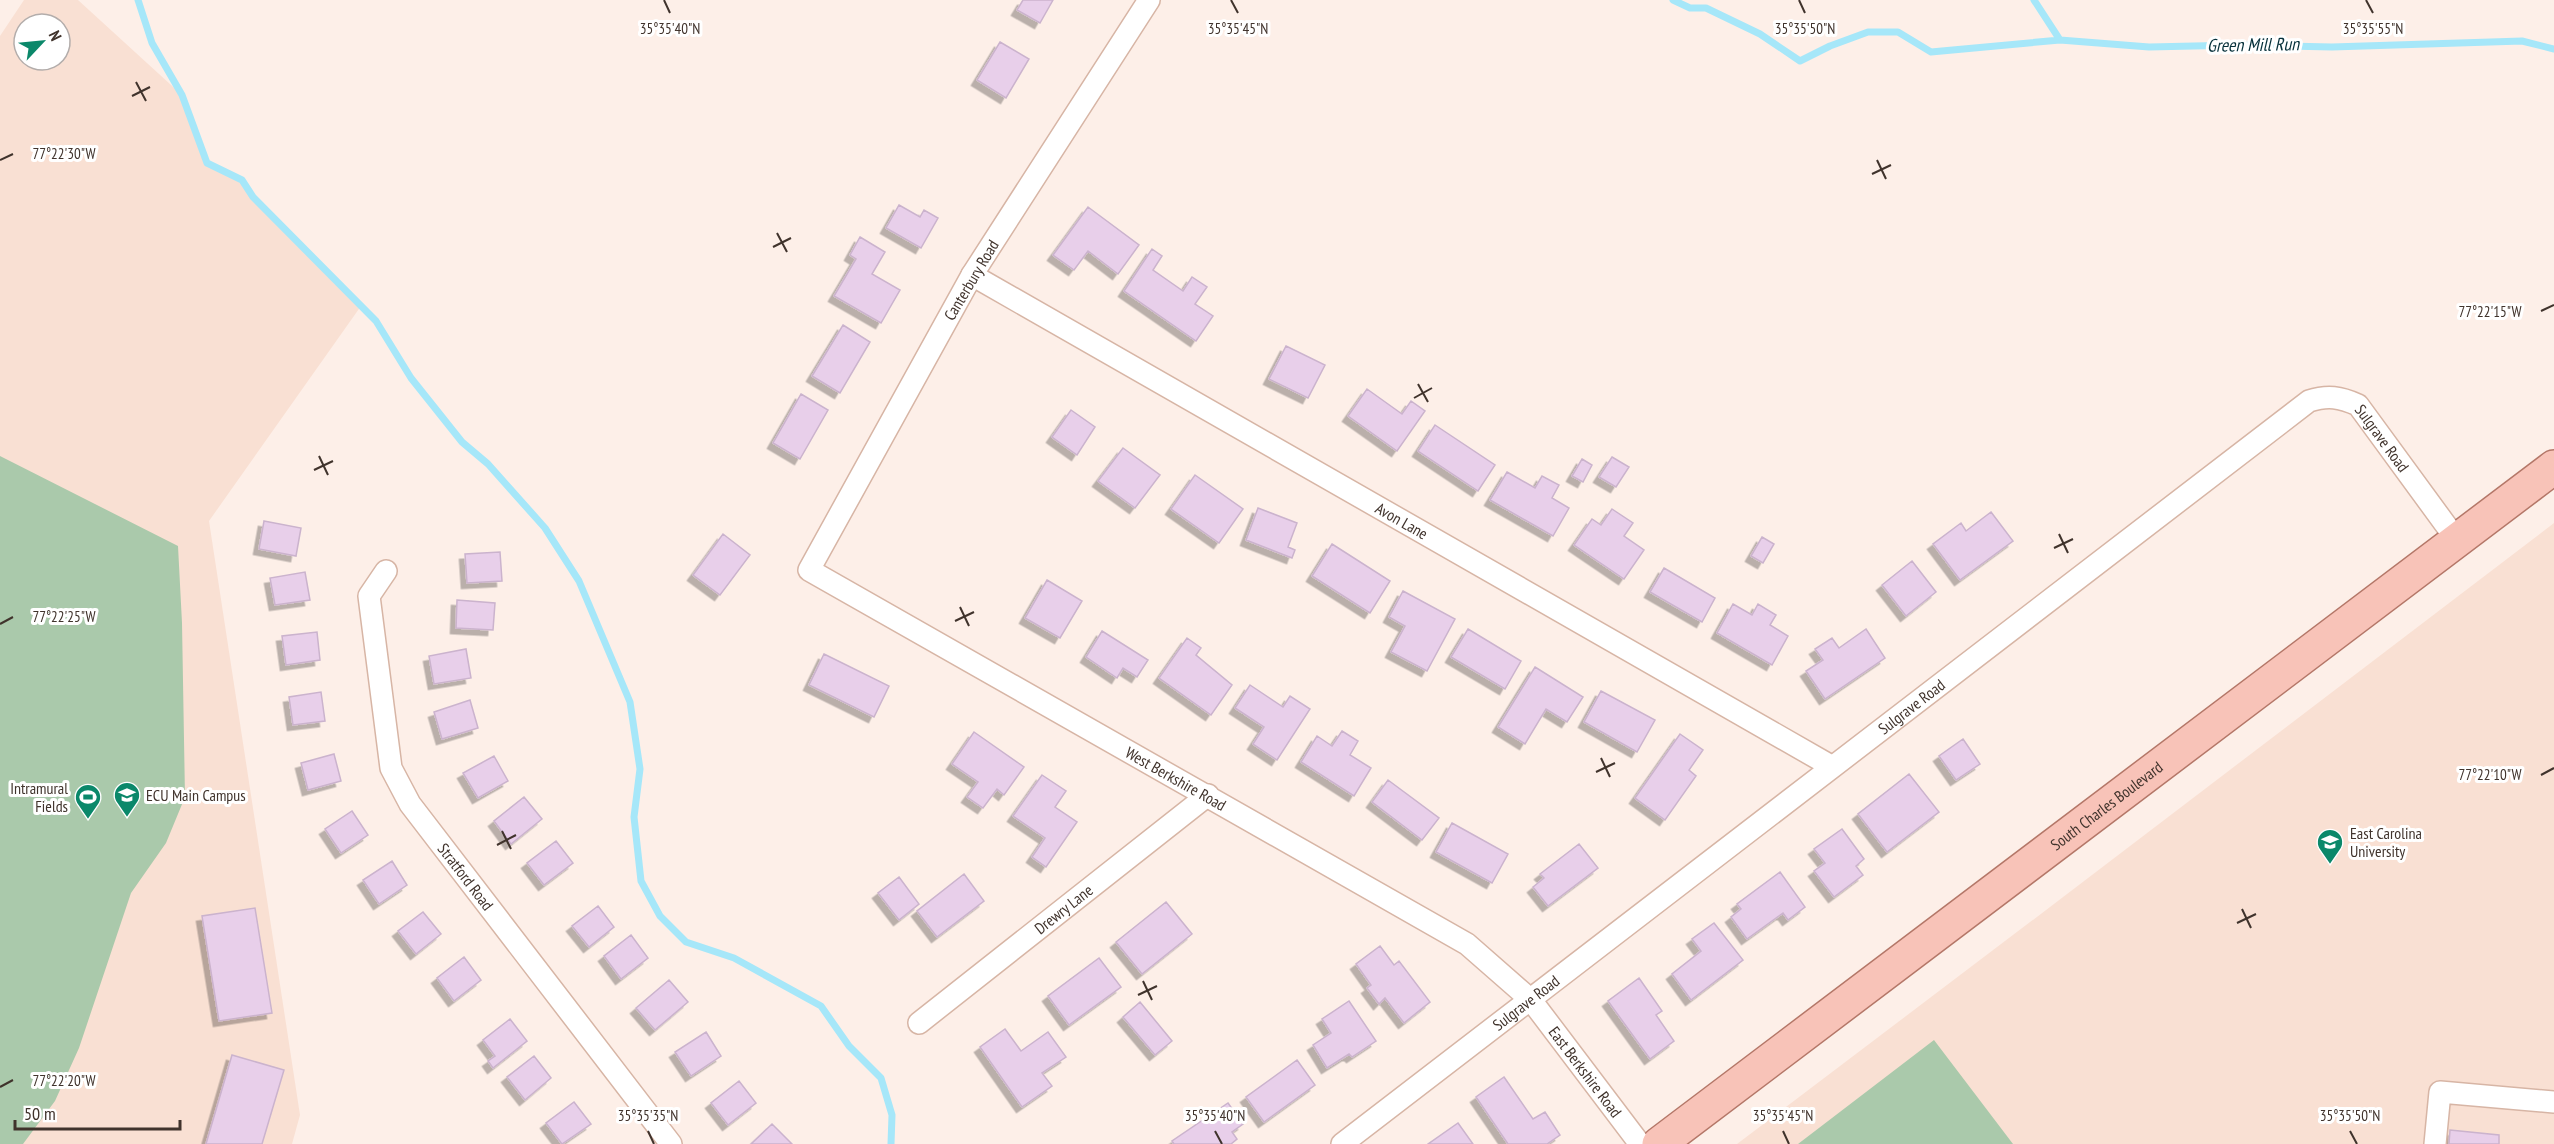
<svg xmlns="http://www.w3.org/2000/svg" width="2554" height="1144" font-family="'PT Sans Narrow',sans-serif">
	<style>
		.built { fill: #f9e0d3; fill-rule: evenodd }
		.green { fill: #aac9ab }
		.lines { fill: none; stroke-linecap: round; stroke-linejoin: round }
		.stream { stroke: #a6e7f9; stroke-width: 7 }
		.building { fill: #e8cfea; stroke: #cbb3cd; stroke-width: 1.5; filter: url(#shadow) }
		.minor-casing { stroke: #d7b5a5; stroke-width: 24 }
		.primary-casing { stroke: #b47768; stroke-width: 36 }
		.minor { stroke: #fff; stroke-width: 21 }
		.primary { stroke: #f8c3b8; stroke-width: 33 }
		.ticks { fill: none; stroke: #40332c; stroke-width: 2 }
		.labels { text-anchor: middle; stroke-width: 6; stroke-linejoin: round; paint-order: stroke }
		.street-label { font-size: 16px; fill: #40332c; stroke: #fff }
		.poi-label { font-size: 16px; fill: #40332c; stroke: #fff; text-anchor: start }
		.water-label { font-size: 18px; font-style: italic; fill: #06303a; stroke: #fff }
		.ticks-label { font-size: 15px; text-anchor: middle; fill: #40332c; stroke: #fff; stroke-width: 6; stroke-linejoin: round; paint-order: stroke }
	</style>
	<defs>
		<filter id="shadow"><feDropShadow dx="-5.5" dy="5.5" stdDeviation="0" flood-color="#0004"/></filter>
	</defs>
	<rect width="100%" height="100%" fill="#fdefe8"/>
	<path class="built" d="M24,0H78L182,95L207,163L242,180L253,197L361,306L209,521L300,1115L292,1144H0V36ZM24,24H60V60H24Z
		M2554,523V1144H1737L2050,907Z"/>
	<path class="green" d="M0,456L178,546L182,623L185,797L166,843L131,893L79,1048L55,1101L23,1144H0Z
		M1934,1040L2013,1144H1798Z"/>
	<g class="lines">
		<path class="stream" d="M138,0L152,43L182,95L207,163L242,180L253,197L376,321L411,378L462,442L488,464L545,528L579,581L630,702L640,769L634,817L641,881L660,916L686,942L734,958L821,1006L849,1046L881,1078L892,1115L891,1144
			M1673,0L1690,8H1706L1760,34L1800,61L1830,46L1868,32H1898L1931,52L2060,40L2149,47L2239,45L2332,47L2522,41L2554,49
			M2034,0L2060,40"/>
	</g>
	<path class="building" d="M1023,0H1053L1040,23L1017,10Z
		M1000,42L1029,59L1006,98L977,80Z
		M899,205L920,217L924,210L938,218L921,248L886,228Z
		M1088,207L1139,245L1118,274L1088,251L1074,270L1053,255Z
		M860,237L885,252L872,274L900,290L881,323L834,296L856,259L850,255Z
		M1152,249L1162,256L1153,270L1183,291L1192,277L1207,287L1195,304L1213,316L1196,341L1124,291Z
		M843,325L870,342L840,393L812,376Z
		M1286,346L1325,365L1308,398L1269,379Z
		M1367,389L1402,414L1411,401L1425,411L1397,451L1348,416Z
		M801,394L828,410L800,459L773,443Z
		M1071,410L1095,427L1077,455L1052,437Z
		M1435,425L1495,465L1478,491L1418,451Z
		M1123,448L1160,475L1135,508L1098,481Z
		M1612,457L1629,467L1616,487L1599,477Z
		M1582,459L1592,465L1583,482L1572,476Z
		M1507,472L1535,488L1542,476L1559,485L1552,498L1569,508L1553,536L1490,500Z
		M1195,475L1243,509L1219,543L1171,509Z
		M1258,508L1297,523L1288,547L1295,550L1292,558L1246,540Z
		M1612,509L1633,523L1624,536L1644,550L1624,579L1574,545L1592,519L1601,525Z
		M1991,512L2013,541L1960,580L1933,544L1961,523L1966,531Z
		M264,521L301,528L296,556L259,549Z
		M723,534L750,555L720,595L693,575Z
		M1762,537L1774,544L1763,563L1751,556Z
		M1332,544L1390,581L1370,613L1312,576Z
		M500,552L502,581L467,583L465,554Z
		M1912,561L1936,592L1906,616L1882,585Z
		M1664,568L1715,598L1702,622L1650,592Z
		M305,572L310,600L275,605L270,578Z
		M1047,580L1082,601L1060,638L1025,618Z
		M1403,591L1455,619L1427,671L1391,652L1405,626L1389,617Z
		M457,600L495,603L493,630L456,628Z
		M1733,604L1752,615L1758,604L1776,615L1770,625L1788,636L1772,665L1717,633Z
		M1468,629L1521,661L1505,689L1451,657Z
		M1866,629L1885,658L1825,699L1806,671L1823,660L1815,649L1832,638L1839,648Z
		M1102,631L1148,660L1137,677L1123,668L1117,678L1086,657Z
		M317,632L320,660L286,665L282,636Z
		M1187,638L1201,648L1196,655L1232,685L1211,715L1159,678Z
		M466,649L471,678L434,684L429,656Z
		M824,654L889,686L874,717L809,685Z
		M1535,667L1583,697L1567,722L1546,709L1525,744L1498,727Z
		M1250,685L1283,707L1290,696L1310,709L1277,760L1253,744L1264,727L1235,708Z
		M1601,691L1655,720L1637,752L1584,722Z
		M321,692L325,721L293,725L289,697Z
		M470,700L478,728L442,739L434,712Z
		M1342,731L1358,741L1350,755L1371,768L1354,796L1301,762L1317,736L1332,746Z
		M974,732L1024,767L1004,795L997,789L983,808L967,797L978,782L952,764Z
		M1680,734L1703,750L1689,770L1696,776L1665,820L1635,798Z
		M1963,739L1980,764L1956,780L1939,756Z
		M334,754L341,781L308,790L301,763Z
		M494,756L508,781L478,798L463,773Z
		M1909,774L1939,812L1887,852L1858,814Z
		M1042,775L1066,791L1055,807L1077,822L1046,867L1032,857L1045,838L1013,816Z
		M1388,780L1439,818L1422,840L1372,802Z
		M524,797L542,819L511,844L494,821Z
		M352,811L368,835L341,853L325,829Z
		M1452,823L1508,854L1492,883L1436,852Z
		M1842,829L1864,859L1856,866L1863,875L1834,897L1814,871L1825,863L1814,849Z
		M556,841L573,863L544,885L527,863Z
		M1579,844L1598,868L1548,906L1533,887L1544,878L1540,874Z
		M392,861L407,885L379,904L363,880Z
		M1780,872L1805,907L1788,920L1783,913L1747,939L1731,917L1741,909L1737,904Z
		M964,874L984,901L937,937L917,911Z
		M899,877L919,904L899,920L878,893Z
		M1166,902L1192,934L1142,974L1116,942Z
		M598,906L614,927L589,947L572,926Z
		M255,908L272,1013L219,1021L202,916Z
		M423,912L441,934L416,954L398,931Z
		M1714,923L1743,960L1691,1000L1672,974L1701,951L1692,939Z
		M631,935L648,958L621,979L604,956Z
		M1380,946L1394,965L1399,961L1430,1002L1404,1023L1385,998L1379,1004L1367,988L1371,985L1356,964Z
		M464,957L481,980L454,1001L437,978Z
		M1099,958L1121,987L1069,1025L1048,996Z
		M1639,978L1662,1011L1656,1015L1674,1041L1650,1059L1608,1001Z
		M669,980L688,1002L655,1030L636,1008Z
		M1349,1001L1376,1041L1352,1057L1349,1054L1327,1068L1313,1045L1331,1033L1322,1019Z
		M1140,1002L1172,1041L1155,1055L1123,1017Z
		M510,1019L527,1041L493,1068L488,1061L495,1056L483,1040Z
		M1005,1029L1021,1051L1048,1032L1066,1057L1042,1073L1052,1086L1022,1107L980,1047Z
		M706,1032L721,1056L691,1076L675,1052Z
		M232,1055L284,1070L262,1144H206Z
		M534,1056L551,1078L525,1100L507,1077Z
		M1297,1060L1315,1085L1264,1122L1246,1097Z
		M1504,1077L1533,1119L1545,1112L1560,1135L1547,1144H1508L1476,1097Z
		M739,1081L756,1103L728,1125L711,1103Z
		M574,1102L591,1124L562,1144L546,1123Z
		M1228,1103L1243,1124L1232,1132L1237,1139L1231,1144H1174L1172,1141Z
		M1458,1123L1473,1144H1428Z
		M772,1124L792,1144H751Z
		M2450,1130L2499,1135V1144H2449Z"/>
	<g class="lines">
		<g class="minor-casing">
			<g id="minor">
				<path id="s1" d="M1149,0L972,275L809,570L1467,944L1531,1000L1640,1144"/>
				<path id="s2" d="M972,275L1831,766"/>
				<path id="s3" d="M386,571L369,596L391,768L410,804L671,1144"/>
				<path id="s4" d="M919,1023L1208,795"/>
				<path id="s5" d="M1342,1144L2309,401C2328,395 2340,397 2358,405L2456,539"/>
				<path d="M2435,1144L2440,1092L2554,1102"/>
			</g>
		</g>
		<g class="primary-casing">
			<g id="primary">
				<path id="s6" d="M1659,1144L2554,467"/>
			</g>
		</g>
		<use href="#minor" class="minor"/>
		<use href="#primary" class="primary"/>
	</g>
	<path class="ticks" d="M664,0L670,13M1231,0L1238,13M1799,0L1805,13M2366,0L2373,13M136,82L146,101M132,96L150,87M0,160L13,154M1877,160L1886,179M1872,174L1891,165M777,233L787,252M773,247L791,238M2541,311L2554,305M1418,384L1428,402M1414,398L1432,388M319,456L328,475M314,470L333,461M2059,534L2068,553M2054,548L2073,539M960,607L969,626M955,621L974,612M0,624L13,617M1601,758L1610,777M1596,772L1615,763M2541,775L2554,768M502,831L511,849M497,845L516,835M2242,909L2251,928M2237,923L2256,914M1143,981L1152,1000M1138,995L1157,986M0,1087L13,1080M648,1131L654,1144M1215,1131L1222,1144M1783,1131L1789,1144M2350,1131L2357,1144"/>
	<defs>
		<g id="university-pin" transform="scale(1.35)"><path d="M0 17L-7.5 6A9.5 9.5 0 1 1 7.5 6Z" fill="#0b886a" stroke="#fff"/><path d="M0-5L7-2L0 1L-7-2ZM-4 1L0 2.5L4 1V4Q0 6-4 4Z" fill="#fff"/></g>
		<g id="stadium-pin" transform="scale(1.35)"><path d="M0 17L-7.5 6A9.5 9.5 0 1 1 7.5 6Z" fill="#0b886a" stroke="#fff"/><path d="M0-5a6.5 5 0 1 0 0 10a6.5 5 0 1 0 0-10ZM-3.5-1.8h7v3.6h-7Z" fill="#fff"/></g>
	</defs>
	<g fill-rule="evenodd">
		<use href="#university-pin" x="127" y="795"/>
		<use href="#stadium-pin" x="88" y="797"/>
		<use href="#university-pin" x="2330" y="842"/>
	</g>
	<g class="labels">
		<g class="street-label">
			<text transform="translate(971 280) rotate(-59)" y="6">Canterbury Road</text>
			<text dy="6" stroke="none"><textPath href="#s5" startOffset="1311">Sulgrave Road</textPath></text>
			<text dy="6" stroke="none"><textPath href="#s2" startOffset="495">Avon Lane</textPath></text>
			<text dy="6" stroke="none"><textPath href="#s5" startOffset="718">Sulgrave Road</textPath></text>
			<text dy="6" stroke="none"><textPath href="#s1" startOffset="1086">West Berkshire Road</textPath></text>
			<text dy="6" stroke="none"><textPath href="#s6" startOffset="561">South Charles Boulevard</textPath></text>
			<text dy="6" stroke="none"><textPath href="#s3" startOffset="336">Stratford Road</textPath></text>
			<text dy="6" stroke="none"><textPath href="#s4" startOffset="184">Drewry Lane</textPath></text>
			<text dy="6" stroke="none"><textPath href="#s5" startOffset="232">Sulgrave Road</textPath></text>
			<text dy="6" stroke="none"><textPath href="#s1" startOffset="1596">East Berkshire Road</textPath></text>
		</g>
		<g class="poi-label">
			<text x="68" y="794" text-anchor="end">Intramural<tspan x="68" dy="18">Fields</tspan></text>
			<text x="146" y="801">ECU Main Campus</text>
			<text x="2350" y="839">East Carolina<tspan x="2350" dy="18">University</tspan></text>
		</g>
		<g class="water-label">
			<text transform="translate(2253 45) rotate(-1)" y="6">Green Mill Run</text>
		</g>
	</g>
	<g class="ticks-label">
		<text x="670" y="34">35°35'40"N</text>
		<text x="1238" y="34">35°35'45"N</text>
		<text x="1805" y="34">35°35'50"N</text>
		<text x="2373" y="34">35°35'55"N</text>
		<text x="64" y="159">77°22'30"W</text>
		<text x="2490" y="317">77°22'15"W</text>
		<text x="64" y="622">77°22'25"W</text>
		<text x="2490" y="780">77°22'10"W</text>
		<text x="64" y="1086">77°22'20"W</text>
		<text x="648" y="1121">35°35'35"N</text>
		<text x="1215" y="1121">35°35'40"N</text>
		<text x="1783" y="1121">35°35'45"N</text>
		<text x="2350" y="1121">35°35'50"N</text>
	</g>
	<g transform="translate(42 42) rotate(64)"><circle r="28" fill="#ffffff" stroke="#b3adab" stroke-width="1.5"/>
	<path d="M0-4.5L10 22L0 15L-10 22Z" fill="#0b886a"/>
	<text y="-9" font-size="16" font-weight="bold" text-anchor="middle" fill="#40332c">N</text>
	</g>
	<path d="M15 1120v9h165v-9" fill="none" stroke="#40332c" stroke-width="3"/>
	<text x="24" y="1120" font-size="18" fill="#40332c" stroke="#ffffff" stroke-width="4.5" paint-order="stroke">50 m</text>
</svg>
